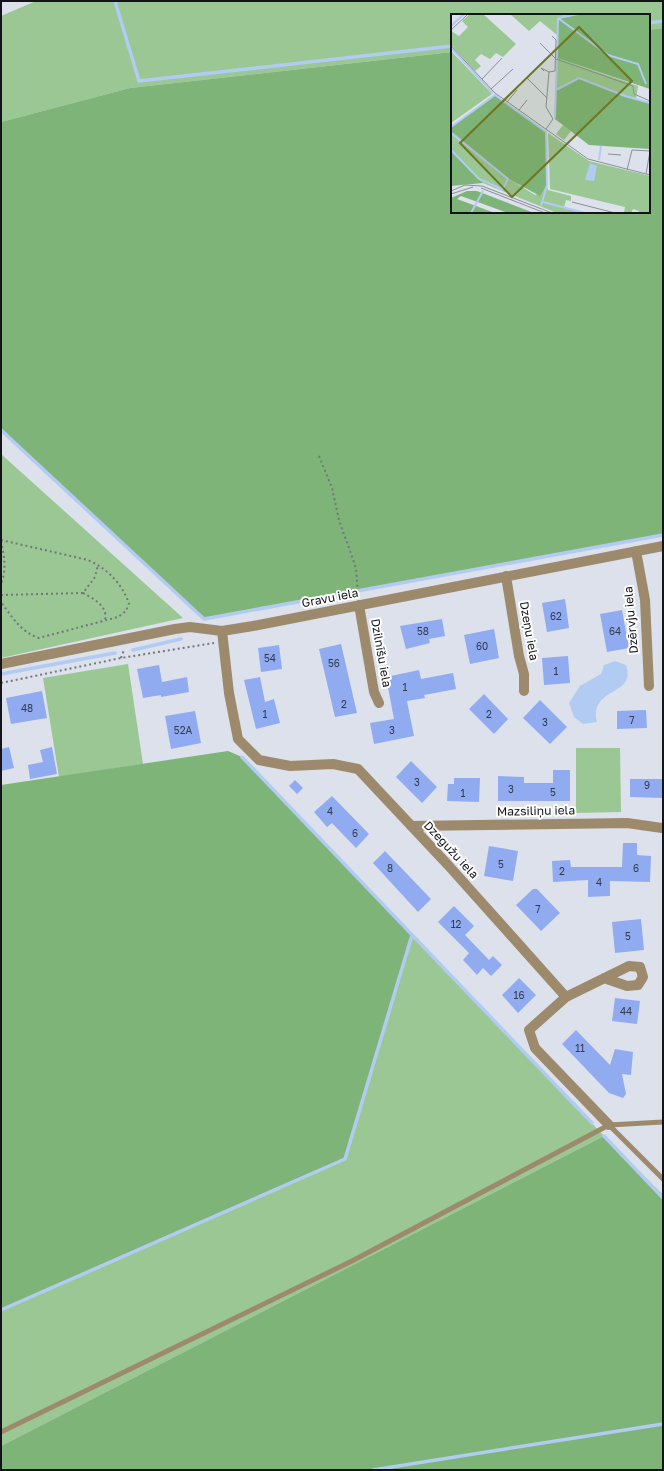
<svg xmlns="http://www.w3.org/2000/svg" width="664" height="1471" font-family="'Golos Text',sans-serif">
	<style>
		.green { fill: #9ac794 }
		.forest { fill: #7eb477 }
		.water { fill: #b2cbf3 }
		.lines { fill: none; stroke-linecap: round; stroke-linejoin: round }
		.stream { stroke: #b2cbf3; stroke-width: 3.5 }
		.building { fill: #91abf0 }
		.path { stroke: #73767c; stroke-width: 2; stroke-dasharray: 2 3; stroke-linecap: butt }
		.lane { stroke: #9d8a6d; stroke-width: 5 }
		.street { stroke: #9d8a6d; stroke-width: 10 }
		.labels { text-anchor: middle; stroke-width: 4; stroke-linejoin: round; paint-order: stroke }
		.number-label { font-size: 10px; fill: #323a4d }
		.street-label { font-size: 12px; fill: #121417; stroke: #fff }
		.inset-river { fill: none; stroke: #b2cbf3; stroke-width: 2 }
		.inset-road { fill: none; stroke: #8b8f96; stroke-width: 1 }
		.view { fill: #6d7620; fill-opacity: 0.15; stroke: #6d7620; stroke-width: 2 }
		.inset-edge { fill: none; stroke: #121417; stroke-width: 2 }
	</style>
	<rect width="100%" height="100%" fill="#dce1eb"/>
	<path class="green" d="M36,1H663V28L649,30V15H452V52L130,88L1,122V16Z
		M1,454L183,618L1,658Z
		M128,664L143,764L59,777L43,678Z
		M576,748H620L621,812L576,813Z
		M412,935L604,1136L1,1446V1310L345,1159Z"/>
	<path class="forest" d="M663,28V535L204,619L1,430V122L130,88L452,52V212H649V30Z
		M228,751L242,757L412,935L345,1159L1,1310V785Z
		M604,1136L663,1195V1470H1V1446Z"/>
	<path class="water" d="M615,661L626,665C637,697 589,686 597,722L583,724L574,717L569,703L580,686L601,674L604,665Z"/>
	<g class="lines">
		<path class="stream" d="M115,1L139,81L452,46
			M649,23L663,21
			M1,430L204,619L663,535
			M133,650L181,639
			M1,674L115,653
			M242,757L592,1123
			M604,1136L663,1198
			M1,1310L345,1159L412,935
			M373,1470L663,1424"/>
	</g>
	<path class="building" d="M565,599L569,628L547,632L542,603Z
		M622,610L629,648L607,652L600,614Z
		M442,619L445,636L429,639L430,643L406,649L400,626Z
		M494,629L499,658L470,664L464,635Z
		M341,644L357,713L335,717L319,649Z
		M279,645L282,669L261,672L258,648Z
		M568,656L570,683L544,685L542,658Z
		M159,665L162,682L187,677L189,692L161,697V695L143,698L137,669Z
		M419,670L421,679L453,673L456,689L424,695L425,698L407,701L414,736L374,744L370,723L394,719L386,677Z
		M260,677L265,702L274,699L280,723L256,729L244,680Z
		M42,691L47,718L11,724L6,698Z
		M484,694L508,719L494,734L469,709Z
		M540,700L567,727L550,744L523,718Z
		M646,710L647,728L617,729V711Z
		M195,711L201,743L171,749L165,716Z
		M9,747L14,768L1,771V749Z
		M52,747L57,774L30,779L28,765L43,762L40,750Z
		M411,761L437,787L422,803L396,777Z
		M553,770H570V801H498V776L524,777V783H553Z
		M454,778H480L479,802L447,801L448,784H454Z
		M630,779H663V798L630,797Z
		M295,780L303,788L297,794L289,786Z
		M332,796L369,834L356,848L332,823L327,827L314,812Z
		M623,843H637V855L651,856L650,882L610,881V896L588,897V880L553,882L552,861L570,860L571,867H622Z
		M489,846L518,851L513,881L484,876Z
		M385,851L431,899L418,912L373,863Z
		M533,889H537L560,913L541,931L516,905Z
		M454,906L474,926L465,935L489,960L493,956L502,965L491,976L483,968L477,975L463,960L469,953L438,922Z
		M641,919L644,950L615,953L612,922Z
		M519,978L536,995L518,1013L502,995Z
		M615,998L640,1001L637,1024L612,1021Z
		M576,1030L610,1065L615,1049L633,1052L631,1075L622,1074L626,1094L623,1098L609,1093L562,1044Z"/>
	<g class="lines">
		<path class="path" d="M319,456L332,488L339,520L356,568L358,595
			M1,540L88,560C108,569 121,583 129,603L126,611L118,617L39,638C21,632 12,617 1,602
			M1,541C4,556 7,569 1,584
			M83,593C94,599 108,606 105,620
			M1,595L83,593L95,577L98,565
			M121,658L124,650
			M1,683L121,658L214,643"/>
		<path class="lane" d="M609,1125L663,1179
			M1,1432L352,1261L609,1125L663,1122"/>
		<path class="street" d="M636,551L645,600L649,686
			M506,576L519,656L524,674V691
			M359,605L374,692L379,703
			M222,631L229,693L238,739L259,760L290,766L333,764L358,769L448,865L566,997
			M1,664L175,629L190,627L222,631L253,626L663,546
			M411,826L627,823L662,828
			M604,978L627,986L638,985L643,977L640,967L629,966L566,997L529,1030L535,1048L609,1125"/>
	</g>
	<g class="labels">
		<g class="number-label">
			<text x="556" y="620">62</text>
			<text x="423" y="635">58</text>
			<text x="615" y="635">64</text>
			<text x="482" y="650">60</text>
			<text x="270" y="662">54</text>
			<text x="334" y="667">56</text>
			<text x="556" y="675">1</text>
			<text x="405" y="691">1</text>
			<text x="344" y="708">2</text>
			<text x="27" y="712">48</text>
			<text x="265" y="718">1</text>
			<text x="489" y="718">2</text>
			<text x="632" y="724">7</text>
			<text x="545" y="726">3</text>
			<text x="183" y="734">52A</text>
			<text x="392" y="734">3</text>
			<text x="417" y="786">3</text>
			<text x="647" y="789">9</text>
			<text x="511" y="793">3</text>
			<text x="553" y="796">5</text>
			<text x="463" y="797">1</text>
			<text x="330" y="815">4</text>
			<text x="355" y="837">6</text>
			<text x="501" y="868">5</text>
			<text x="390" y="872">8</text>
			<text x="636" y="872">6</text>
			<text x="562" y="875">2</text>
			<text x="599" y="886">4</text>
			<text x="538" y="913">7</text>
			<text x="456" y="928">12</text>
			<text x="628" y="940">5</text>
			<text x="519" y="999">16</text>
			<text x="626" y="1015">44</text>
			<text x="580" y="1052">11</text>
		</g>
		<g class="street-label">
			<text transform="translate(330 598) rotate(-11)" y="4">Gravu iela</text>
			<text transform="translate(631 620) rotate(-95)" y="4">Dzērvju iela</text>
			<text transform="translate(529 631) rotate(80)" y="4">Dzeņu iela</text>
			<text transform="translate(381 653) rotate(80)" y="4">Dzilnīšu iela</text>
			<text transform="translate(536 811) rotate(-1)" y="4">Mazsiliņu iela</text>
			<text transform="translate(451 850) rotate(47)" y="4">Dzegužu iela</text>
		</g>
	</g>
	<g transform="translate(451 14)">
		<rect width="199" height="199" fill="#dce1eb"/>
		<path d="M19,0H32L65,30L52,43L45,39L39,45L30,40L24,46L30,52L24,57L0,31V17L8,22L17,13L11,7ZM59,0H118L107,3L106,21L89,7L78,17ZM0,37L41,80L0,109ZM106,44L187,72L185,85L105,76ZM112,111L120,117L113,126L105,120ZM0,117L58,165L84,181L91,179L96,171L97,176L120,182V187L115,186L113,193L127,197V199H106L32,169L0,137ZM97,119L138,147L199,162V199H188V197L182,195L180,199H173L174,193L99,175Z" fill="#9ac794"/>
		<path d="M123,0H199V75L106,44L107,3ZM128,64L174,82L199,89V135L138,131L104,105L105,76ZM44,81L95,118L96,171L89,182L58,165L0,117V113ZM0,137L32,169L0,172ZM16,177H26L83,199H57L10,182L6,185L44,199H0V184Z" fill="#7eb477"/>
		<path d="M139,149L146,152L143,167L134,166Z" fill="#b2cbf3"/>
		<path class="inset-river" d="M107,4L157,41L187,50L195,70M108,4L127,0M0,12L13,0M0,34L42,79M106,44L107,4M105,76L128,64L174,82L199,89M104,104L106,46M0,113L44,81L95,118L96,171L90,192M0,119L57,165L51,176M0,136L28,165L51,175M148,146L150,132M92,188L134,199M20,199L32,177"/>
		<path class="inset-road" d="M0,16L17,0M89,29L105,45L182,72L183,80L199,87M0,32L44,79L137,145L199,161M93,57L90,54L98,58L104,57L105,26L101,22M76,64L96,84M31,65L51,44M40,75L62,55M56,88L66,76M68,96L76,86M95,115L102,105L95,93L98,58M157,140L170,141M176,156L181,136L199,137M195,160L199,137M30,174L94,199M0,177L14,171L31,172L101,199M0,180L22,173M121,188L164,199"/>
		<path class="view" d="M128,13L181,67L61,183L9,129Z"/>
		<rect width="199" height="199" class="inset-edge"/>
	</g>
	<rect width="664" height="1471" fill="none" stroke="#121417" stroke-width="4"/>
</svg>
